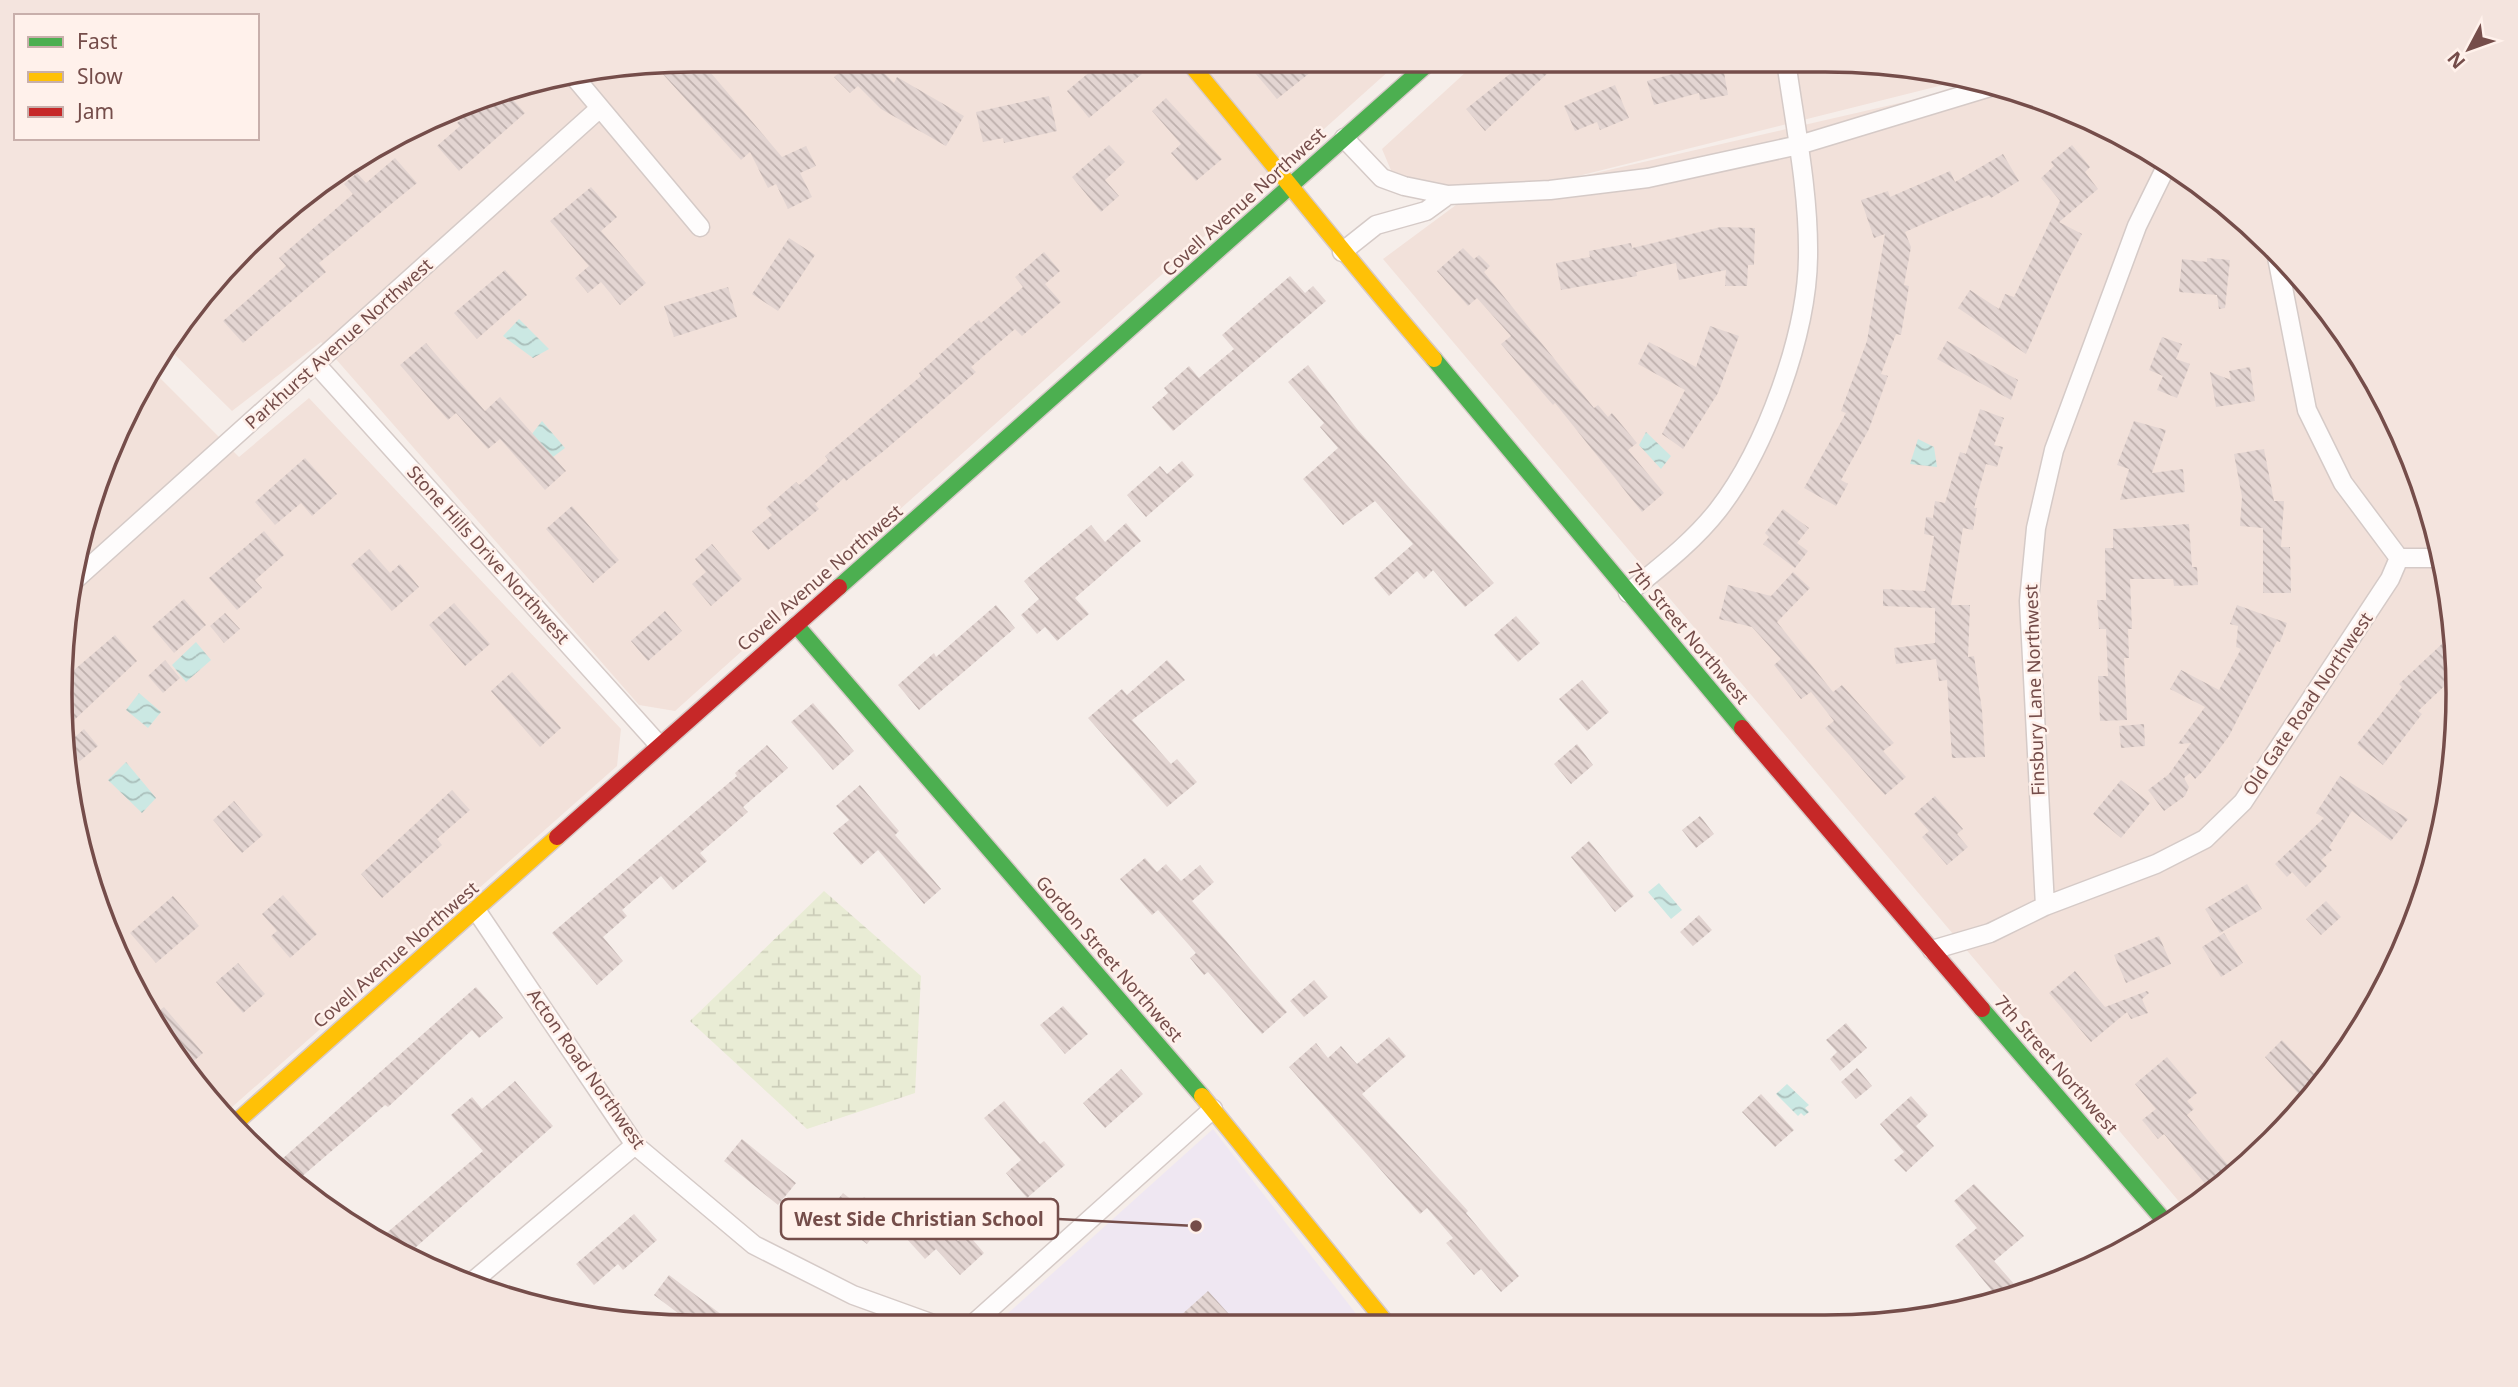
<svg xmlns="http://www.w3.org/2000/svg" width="2518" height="1387" font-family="'Noto Sans',sans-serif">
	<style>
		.residential { fill: #f2e1da }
		.education { fill: #efe7f2 }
		.wetland { fill: url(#wetland-marsh) }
		.water { fill: url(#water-waves) }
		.building { fill: url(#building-back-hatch) }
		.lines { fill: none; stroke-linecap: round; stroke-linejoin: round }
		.street-casing { stroke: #d5cac7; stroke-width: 21 }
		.fast-casing { stroke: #d7cac8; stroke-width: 19 }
		.slow-casing { stroke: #d7cac8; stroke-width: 19 }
		.jam-casing { stroke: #d7cac8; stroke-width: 19 }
		.street { stroke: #fefcfc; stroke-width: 18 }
		.fast { stroke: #4caf50; stroke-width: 16 }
		.slow { stroke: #ffc107; stroke-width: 16 }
		.jam { stroke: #c62828; stroke-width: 16 }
		.labels { text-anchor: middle; stroke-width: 5; stroke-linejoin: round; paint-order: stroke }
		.street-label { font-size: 18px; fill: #754d4a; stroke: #fff1eb }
		.rim { fill: none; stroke: #754d4a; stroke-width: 3.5 }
		.leader { fill: none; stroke: #754d4a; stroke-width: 2.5 }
		.callout-dot { fill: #754d4a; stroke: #fff1eb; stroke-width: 2.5 }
		.callout { fill: #fff1eb; stroke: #754d4a; stroke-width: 2.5 }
		.callout-label { font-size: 19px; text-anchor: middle; font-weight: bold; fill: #754d4a }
	</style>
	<defs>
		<pattern id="wetland-marsh" width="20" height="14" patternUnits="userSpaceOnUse" patternTransform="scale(1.75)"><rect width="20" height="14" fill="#e9ecd5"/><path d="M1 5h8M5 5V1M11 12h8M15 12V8" fill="none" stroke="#cbccb8"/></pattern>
		<pattern id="water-waves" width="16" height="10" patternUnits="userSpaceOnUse" patternTransform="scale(1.75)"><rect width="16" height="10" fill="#cbe8e3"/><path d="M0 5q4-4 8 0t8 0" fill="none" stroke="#a9beba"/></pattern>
		<pattern id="building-back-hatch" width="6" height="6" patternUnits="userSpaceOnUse" patternTransform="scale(1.75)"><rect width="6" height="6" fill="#e3d5d2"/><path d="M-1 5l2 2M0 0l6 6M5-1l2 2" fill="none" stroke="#bdafac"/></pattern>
	</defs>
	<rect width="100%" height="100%" fill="#f6eeea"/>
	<path class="residential" d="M694,60H1401L675,711L639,705L321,342L232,411L165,345L307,191L489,93Z
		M1479,60L1866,61L1971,78L1522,190L1991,82L2141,144L2242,217L2327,307L2393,413L2437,529L2457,652L2453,776L2425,897L2374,1010L2301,1112L2187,1211L1383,259L1456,205L1401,194L1382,149Z
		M153,371L239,457L309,398L621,729L617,766L222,1116L108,936L61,735L81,530Z"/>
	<path class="education" d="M1213,1129L1364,1324L995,1325Z"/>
	<path class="wetland" d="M824,891L921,976L915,1093L807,1129L690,1021Z"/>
	<path class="water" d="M519,319L549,349L533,358L503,336Z
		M542,421L565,448L549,460L528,439Z
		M1646,432L1671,456L1661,469L1639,445Z
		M1918,439L1934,447L1937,467L1910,464Z
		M196,642L211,660L186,682L172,665Z
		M139,693L161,712L148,728L126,710Z
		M126,762L156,798L142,813L108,780Z
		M1659,883L1682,910L1671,919L1648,892Z
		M1787,1084L1809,1105L1805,1108L1809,1112L1804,1116L1801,1113L1798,1116L1776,1094Z"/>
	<path class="building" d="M700,60L782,157L806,146L816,166L800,173L812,197L788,209L776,184L768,188L750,152L741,160L660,71L668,64Z
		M828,60H871L894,83L897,77L964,116L946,146L881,109L858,86L850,93L834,77L840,72Z
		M1104,60H1130L1142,74L1089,118L1067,91Z
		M1244,60H1326L1277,99Z
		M1508,60H1562L1485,131L1466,109L1516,69Z
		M1693,61H1722L1728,95L1700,100L1699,93L1654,105L1647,81L1695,68Z
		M1615,85L1629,118L1600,130L1597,122L1575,131L1564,106Z
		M505,91L525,113L459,171L437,146L460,126L457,123L492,93Z
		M1049,96L1057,131L1004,143L1003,138L983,142L976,112Z
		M1166,98L1222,159L1196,181L1171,153L1181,144L1152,111Z
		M1109,145L1125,162L1105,180L1119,196L1101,212L1072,177Z
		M2072,145L2090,167L2085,172L2098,189L2059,222L2082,234L2061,274L2026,354L1958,308L1970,290L1999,309L2005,294L2014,297L2060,201L2041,178L2054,166L2051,162Z
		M2003,154L2019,181L1991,198L1989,195L1905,232L1911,247L1904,285L1909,286L1901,335L1896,334L1881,374L1888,376L1869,429L1841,480L1848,484L1836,506L1804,488L1846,413L1841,411L1867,341L1885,234L1874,238L1861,200L1888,191L1890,197L1950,171L1955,182Z
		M395,158L417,183L319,263L326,272L243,343L223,321L286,266L279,258L353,194L344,184L357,173L366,183Z
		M591,187L617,217L601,231L646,283L620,305L601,282L588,293L575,278L589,266L550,221Z
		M1721,227L1755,228L1754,265H1748L1747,286H1725L1726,270L1679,280L1676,263L1636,272L1637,276L1561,290L1556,263L1590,257L1589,251L1631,243L1632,248Z
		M789,238L815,255L778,311L752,294Z
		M1463,248L1474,259L1479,255L1490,266L1484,272L1594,408L1598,405L1608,417L1612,413L1637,443L1628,450L1664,493L1642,512L1555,403L1553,405L1501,344L1511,336L1477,298L1468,306L1437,271Z
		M1044,252L1060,271L1045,284L1061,302L1022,336L1015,329L971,367L976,372L885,450L846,481L844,478L815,504L819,509L768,550L752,531L772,515L766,508L796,482L799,485L828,460L825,456L921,376L919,373L979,320L981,323L1023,287L1015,277Z
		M2207,258L2230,260L2225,308L2219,309L2217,295L2179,292L2182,259L2207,262Z
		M505,270L527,295L477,339L454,313Z
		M1290,276L1305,293L1313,286L1326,301L1173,431L1152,407L1168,393L1164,388L1189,366L1199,378L1234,349L1222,335Z
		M728,287L737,317L674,337L664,306Z
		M1710,326L1739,336L1718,393L1683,449L1662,434L1685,390L1638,364L1649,342L1696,367Z
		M2162,337L2182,344L2176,359L2190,364L2177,398L2157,390L2163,376L2149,370Z
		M1947,341L2018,380L2011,400L1937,359Z
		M426,343L485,411L500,397L566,471L545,490L500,439L488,449L456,413L448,420L400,365Z
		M1308,365L1357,429L1494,583L1465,607L1433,570L1424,579L1417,571L1389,596L1374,578L1413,544L1375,501L1343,525L1303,479L1338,448L1320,427L1324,423L1288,382Z
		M2250,367L2255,401L2216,407L2210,372L2231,380L2229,371Z
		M1980,409L2004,418L1994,445L2003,447L1997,467L1986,464L1974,508H1977L1973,530L1963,528L1951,605H1970L1968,657L1974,656L1982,710L1985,757L1952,758L1947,680L1939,681L1936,659L1896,664L1894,648L1935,643V608L1883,606V589L1925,591L1934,536L1924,534L1926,517L1933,518L1935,501L1945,503L1960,452L1966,454Z
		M2134,421L2166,430L2152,473L2183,469L2185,492L2120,500L2129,469L2117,465Z
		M2264,449L2274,501H2284L2281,547H2290L2291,593H2263V528L2240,526L2242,497L2234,454Z
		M305,458L337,494L312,516L301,503L275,525L255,502Z
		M1182,461L1194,475L1146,517L1127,495L1160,466L1167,474Z
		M572,506L619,560L593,583L546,529Z
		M1783,509L1809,528L1797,543L1808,551L1795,568L1763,544L1769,537L1765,533Z
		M1126,523L1141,541L1075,598L1089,614L1057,641L1045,627L1037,634L1021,615L1039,599L1024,581L1091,525L1105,542Z
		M2189,524L2192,567H2197L2198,585L2174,586L2173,579H2130L2132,629H2128L2129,658H2124L2127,720L2100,721L2098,676H2108L2106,629H2099L2097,600H2106L2105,548H2113V529Z
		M264,531L284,555L255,580L262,588L237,610L209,578Z
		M712,544L742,579L711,606L692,584L706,572L695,559Z
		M369,549L390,573L400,564L419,587L392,611L351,565Z
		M1793,572L1810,588L1777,622L1833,692L1842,685L1894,743L1883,751L1906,777L1885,795L1825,728L1834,721L1811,692L1801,699L1774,665L1781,659L1752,627L1719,619L1728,585L1771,596Z
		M184,599L206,625L174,653L152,627Z
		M454,603L490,644L465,666L429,625Z
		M996,605L1015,628L919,710L898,685L934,653L936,657Z
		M2237,605L2287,623L2280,642L2277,641L2229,736L2204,770L2195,779L2190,773L2184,778L2189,787L2185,796L2164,811L2148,790L2169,774L2191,743L2178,744L2205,707L2170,689L2181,670L2219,690L2241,649L2236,647L2238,626L2230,624Z
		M665,611L682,631L648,661L631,641Z
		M225,613L240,629L224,643L210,626Z
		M1516,616L1540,643L1518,662L1494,635Z
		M115,635L137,661L71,723L63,714L67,676Z
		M2444,642L2457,657L2456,675L2418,711L2422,714L2383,765L2357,744L2402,687L2399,684Z
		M165,660L180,678L163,693L148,676Z
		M1167,660L1185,680L1132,720L1171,764L1177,759L1197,782L1167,807L1088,718L1122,689L1127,695Z
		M512,672L561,728L540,747L491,691Z
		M1582,680L1609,712L1587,731L1559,699Z
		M813,703L854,751L833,770L791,722Z
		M2144,724L2145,746L2121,748L2119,726Z
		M84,729L98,746L80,761L66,745Z
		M1577,744L1593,765L1571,784L1554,764Z
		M767,745L788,768L743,807L748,812L700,853L707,861L673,890L661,876L622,910L627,916L603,937L623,961L597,985L552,933L737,776L735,773Z
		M2340,776L2408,819L2391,841L2352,811L2329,847L2332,850L2321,860L2327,866L2306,887L2292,872L2287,877L2275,864L2324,818L2316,813Z
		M2121,780L2150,803L2121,838L2093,814Z
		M860,785L899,831L895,835L941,889L924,904L878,850L861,865L833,833L849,820L836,806Z
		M452,790L470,810L437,839L442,845L382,898L361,874Z
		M1935,796L1963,829L1957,834L1968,847L1947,865L1922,837L1929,831L1914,814Z
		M234,801L263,835L242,853L213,820Z
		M1700,816L1714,834L1696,848L1682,830Z
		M1589,841L1634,896L1615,912L1571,857Z
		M1145,858L1157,872L1166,864L1181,881L1200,865L1214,882L1192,901L1287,1012L1262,1034L1208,972L1204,975L1190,958L1196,953L1158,910L1152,915L1120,879Z
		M2247,884L2262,909L2220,933L2205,909Z
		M283,895L317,934L290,958L271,936L277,931L262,914Z
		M173,896L199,926L156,963L130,933Z
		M2326,901L2341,917L2321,935L2306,919Z
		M1699,915L1712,930L1693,946L1680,932Z
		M2224,933L2243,963L2221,977L2202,947Z
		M2159,936L2171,964L2126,983L2114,955Z
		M238,963L265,994L243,1013L216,982Z
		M2075,971L2105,1007L2147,991L2149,993L2142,999L2148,1013L2131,1019L2127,1012L2091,1042L2049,993Z
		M1314,980L1328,997L1304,1017L1290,1001Z
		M476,987L503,1018L479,1038L472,1030L388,1107L385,1105L299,1179L294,1175L281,1160Z
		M1063,1006L1088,1034L1065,1054L1040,1025Z
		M164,1007L203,1053L188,1066L156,1013Z
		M1846,1023L1867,1048L1840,1071L1830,1059L1837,1052L1826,1040Z
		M1389,1037L1406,1056L1362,1094L1468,1211L1466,1213L1519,1276L1501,1292L1481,1269L1474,1275L1446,1243L1453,1238L1427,1208L1420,1214L1289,1067L1316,1043L1328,1058L1341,1046L1357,1064Z
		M2282,1040L2322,1082L2307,1103L2265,1057Z
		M2167,1057L2197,1093L2187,1101L2194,1109L2187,1115L2233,1171L2211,1191L2164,1134L2158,1139L2142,1120L2156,1109L2135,1084Z
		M1857,1068L1872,1086L1856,1099L1841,1082Z
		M1121,1069L1143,1094L1105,1128L1083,1103Z
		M515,1081L553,1126L407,1255L376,1242L483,1151L451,1115L472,1097L482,1109Z
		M1761,1094L1794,1130L1775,1147L1742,1112Z
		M1911,1096L1928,1115L1916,1126L1934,1146L1906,1172L1894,1160L1904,1152L1880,1124Z
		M1004,1101L1040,1144L1044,1141L1065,1165L1027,1198L1006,1173L1021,1160L984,1118Z
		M742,1139L796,1183L778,1205L724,1161Z
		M1974,1184L2024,1236L1994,1261L2021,1292L1998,1298L1955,1246L1977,1228L1954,1201Z
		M843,1193L858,1205L864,1197L889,1216L867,1244L827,1213Z
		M634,1214L657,1240L623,1270L618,1264L594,1285L576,1264Z
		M933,1214L958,1241L967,1233L984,1253L960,1275L936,1249L925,1259L906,1238Z
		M669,1275L722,1315L714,1326H695L654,1295Z
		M1208,1291L1238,1324L1170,1325Z"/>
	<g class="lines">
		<g class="street-casing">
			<path id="street" d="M576,79L700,227
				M1344,138L1382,178L1404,186L1448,195L1550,190L1648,178L1799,145L1997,85
				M1342,252L1376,225L1426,211L1448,195
				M2276,252L2307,410L2343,483L2399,558
				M316,364L659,745
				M76,579L600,108
				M1628,593C1660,567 1693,542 1718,510C1766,448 1807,335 1808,257C1809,192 1795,125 1786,61
				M2045,906L2029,601L2036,528L2054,450L2137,226L2164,171L2171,165
				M476,910L635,1145L754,1245L853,1295L936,1325
				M1932,950L1990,933L2045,906L2156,864L2205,839L2243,802L2390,579L2399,558H2442
				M472,1282L635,1145
				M972,1325L1213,1109"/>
		</g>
		<g class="fast-casing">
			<path id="fast" d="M1434,359L1742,728
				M839,587L1432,60
				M796,625L1202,1096
				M1982,1009L2168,1225"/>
		</g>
		<g class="slow-casing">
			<path id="slow" d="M1187,60C1270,159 1349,261 1434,359
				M1202,1096L1387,1324
				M233,1125L557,837"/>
		</g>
		<g class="jam-casing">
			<path id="jam" d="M1742,728L1982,1009
				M557,837L839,587"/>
		</g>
		<use href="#street" class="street"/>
		<use href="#fast" class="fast"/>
		<use href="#slow" class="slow"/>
		<use href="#jam" class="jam"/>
	</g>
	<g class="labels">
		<g class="street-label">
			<text transform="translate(1244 202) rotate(-42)" y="6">Covell Avenue Northwest</text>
			<text transform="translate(339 344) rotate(-42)" y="6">Parkhurst Avenue Northwest</text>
			<text transform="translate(488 555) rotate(48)" y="6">Stone Hills Drive Northwest</text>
			<text transform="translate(820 578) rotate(-41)" y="6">Covell Avenue Northwest</text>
			<text transform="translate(1688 634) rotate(50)" y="6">7th Street Northwest</text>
			<text transform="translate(2035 690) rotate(-92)" y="6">Finsbury Lane Northwest</text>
			<text transform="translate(2308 704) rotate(-56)" y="6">Old Gate Road Northwest</text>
			<text transform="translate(396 955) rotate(-41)" y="6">Covell Avenue Northwest</text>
			<text transform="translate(1109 959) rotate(49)" y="6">Gordon Street Northwest</text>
			<text transform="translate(2056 1065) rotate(49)" y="6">7th Street Northwest</text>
			<text transform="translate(586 1069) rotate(55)" y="6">Acton Road Northwest</text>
		</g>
	</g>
	<path d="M0 0H2518V1387H0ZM693 72H1825A621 621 0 0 1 2446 693V694A621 621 0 0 1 1825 1315H693A621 621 0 0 1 72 694V693A621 621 0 0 1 693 72Z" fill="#f4e4de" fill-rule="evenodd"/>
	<path class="rim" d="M693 72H1825A621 621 0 0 1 2446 693V694A621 621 0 0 1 1825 1315H693A621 621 0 0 1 72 694V693A621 621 0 0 1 693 72Z"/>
	<path class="leader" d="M1196 1226L1058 1219"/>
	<circle class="callout-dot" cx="1196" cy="1226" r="7"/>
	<rect class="callout" x="781" y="1199" width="277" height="40" rx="7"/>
	<g class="callout-label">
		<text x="919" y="1226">West Side Christian School</text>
	</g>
	<rect x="14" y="14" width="245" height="126" fill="#fff1eb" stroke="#c8afab" stroke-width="2"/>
	<rect x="28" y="37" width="35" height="10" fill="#4caf50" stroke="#c8afab" stroke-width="2"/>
	<text x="77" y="49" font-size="21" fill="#754d4a">Fast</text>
	<rect x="28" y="72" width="35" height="10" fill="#ffc107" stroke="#c8afab" stroke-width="2"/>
	<text x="77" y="84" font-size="21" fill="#754d4a">Slow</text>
	<rect x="28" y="107" width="35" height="10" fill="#c62828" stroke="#c8afab" stroke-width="2"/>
	<text x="77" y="119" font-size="21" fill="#754d4a">Jam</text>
	<g transform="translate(2469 49) rotate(229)" stroke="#fff1eb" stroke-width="5" paint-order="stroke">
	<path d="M0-5L12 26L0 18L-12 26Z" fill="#754d4a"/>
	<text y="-10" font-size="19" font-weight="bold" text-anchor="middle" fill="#754d4a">N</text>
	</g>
</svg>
